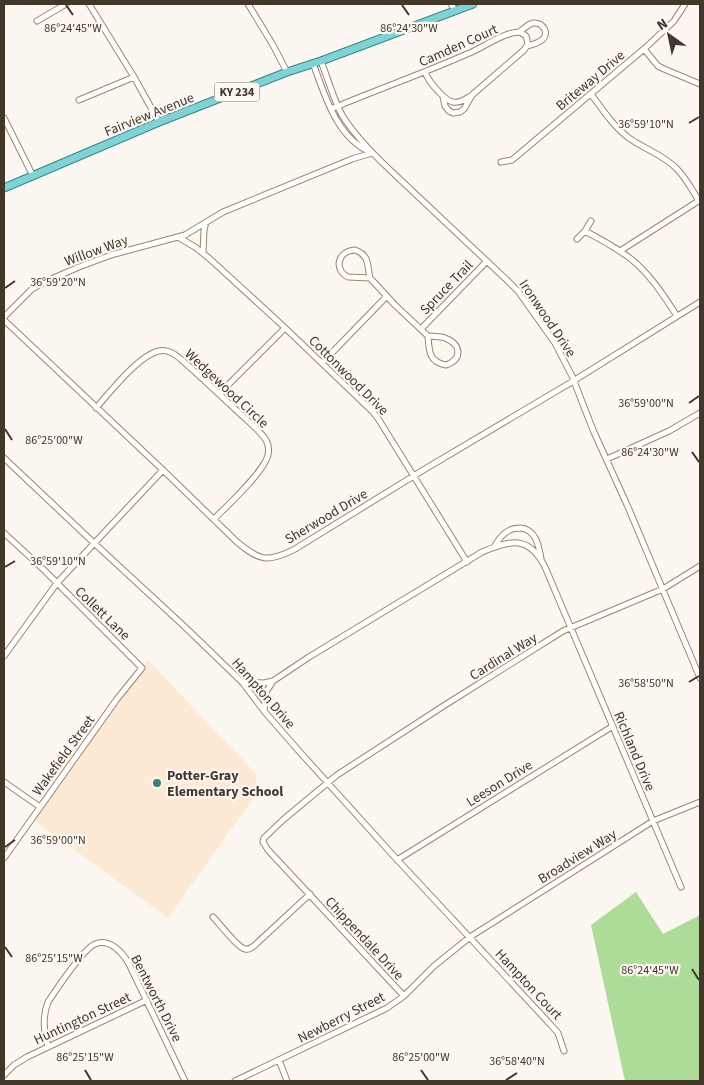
<svg xmlns="http://www.w3.org/2000/svg" width="704" height="1085" font-family="'Source Sans 3',sans-serif">
	<style>
		.built { fill: #fdead5 }
		.green { fill: #addc98 }
		.lines { fill: none; stroke-linecap: round; stroke-linejoin: round }
		.minor-casing { stroke: #9d866b; stroke-width: 7 }
		.major-casing { stroke: #338986; stroke-width: 9 }
		.minor { stroke: #fff; stroke-width: 5 }
		.major { stroke: #80d3d4; stroke-width: 7 }
		.ticks { fill: none; stroke: #41372b; stroke-width: 2 }
		.poi-dot { fill: #39807a; stroke: #fcf7f1; stroke-width: 2 }
		.labels { text-anchor: middle; stroke-width: 4.5; stroke-linejoin: round; paint-order: stroke }
		.shield { fill: #fcf7f1; stroke: #797166; stroke-width: 1 }
		.shield-label { font-size: 12px; font-weight: bold; fill: #41372b }
		.street-label { font-size: 14px; fill: #41372b; stroke: #fcf7f1 }
		.poi-label { font-size: 14px; font-weight: bold; fill: #41372b; stroke: #fcf7f1; text-anchor: start }
		.ticks-label { font-size: 12px; text-anchor: middle; fill: #41372b; stroke: #fcf7f1; stroke-width: 4.5; stroke-linejoin: round; paint-order: stroke }
	</style>
	<rect width="100%" height="100%" fill="#fcf7f1"/>
	<path class="built" d="M148,660L256,774L257,793L168,918L32,819Z"/>
	<path class="green" d="M636,892L663,934L700,915V1081H625L591,925Z"/>
	<g class="lines">
		<g class="minor-casing">
			<path id="minor" d="M89,4L134,77L159,122
				M248,4L273,45L287,72
				M451,4L455,10
				M37,21L66,4
				M519,32C524,29 528,24 533,23C543,22 550,33 542,40C538,43 531,45 527,46
				M644,49L658,66L664,69L700,84
				M321,61C328,79 333,98 342,115C355,136 373,154 390,170L511,284L518,291L555,343L572,376L593,430L628,507L700,678
				M313,63C325,96 337,139 372,153
				M425,72C428,80 433,86 439,92C449,103 456,106 469,97
				M591,94C602,109 613,126 629,138C644,149 664,155 677,169C686,178 692,190 699,201
				M79,100L134,77
				M331,109C376,90 422,74 467,54C483,48 503,32 520,32L526,36L528,44L524,50L472,95L464,109L460,112L453,113L449,111L445,106L443,97
				M4,118L33,176
				M501,162L512,160L644,49L674,21L685,4
				M585,231C600,239 617,248 631,259C650,274 664,296 677,316
				M178,237L195,247L210,259L282,325L373,412L379,420L467,562
				M577,239L585,231L591,221
				M355,250C370,255 367,266 370,278L348,277C333,269 338,251 355,250Z
				M620,251L700,200
				M203,253L204,230L206,222
				M370,278L395,305L428,336
				M4,317L32,289L44,282L79,267L111,255L185,235L223,212L352,159L372,153
				M4,320L163,470L237,542C260,561 268,563 295,549L425,469L570,383L700,302
				M421,329L487,261
				M428,336C434,337 440,336 445,338C461,344 463,359 446,365C429,362 429,351 428,336Z
				M322,363L387,296
				M219,394L285,328
				M96,408C110,392 139,355 159,351C169,349 176,355 183,361C200,376 217,392 234,408C244,418 258,428 266,440C269,445 269,450 268,455C264,472 227,506 214,519
				M4,458L94,543L185,627L242,682L264,711L298,750L391,853L550,1024L558,1033L564,1051
				M607,459L669,431L700,413
				M4,533L43,569L142,668L117,699L4,858
				M494,547C497,542 500,537 504,534C508,530 515,528 520,528C536,529 539,546 541,559
				M4,656L57,583L163,470
				M242,682L264,683L273,681L309,657L482,552C511,540 529,535 545,567L681,887
				M264,710L266,692L273,681
				M4,782L40,807
				M397,860L613,726
				M213,917C219,923 238,948 245,949C250,950 253,947 256,944L310,894
				M404,996L268,850L263,842L264,838L284,819L337,775L445,705L563,631L663,589L700,566
				M48,1047C44,1031 42,1018 48,1002C56,990 83,949 95,944C110,938 123,953 129,964L185,1081
				M279,1060L287,1081
				M4,1075L14,1065L27,1057L147,1000
				M235,1081L387,1008L404,996L434,966L470,937L653,821L700,802"/>
		</g>
		<g class="major-casing">
			<path id="major" d="M4,188L159,122L287,72L321,61L473,4"/>
		</g>
		<use href="#minor" class="minor"/>
		<use href="#major" class="major"/>
	</g>
	<path class="ticks" d="M66,5L73,15M402,5L409,15M689,123L699,117M5,288L15,281M689,403L699,396M5,429L12,440M692,452L699,462M5,567L15,561M689,682L699,676M5,847L15,840M5,947L12,957M692,969L699,980M85,1070L91,1080M421,1070L428,1080M506,1080L517,1073"/>
	<circle class="poi-dot" cx="157" cy="783" r="5"/>
	<g class="labels">
		<rect class="shield" x="214.5" y="82.5" width="45" height="19" rx="4"/>
		<g class="shield-label">
			<text x="237" y="96">KY 234</text>
		</g>
		<g class="street-label">
			<text transform="translate(458 45) rotate(-24)" y="5">Camden Court</text>
			<text transform="translate(590 80) rotate(-40)" y="5">Briteway Drive</text>
			<text transform="translate(149 114) rotate(-22)" y="5">Fairview Avenue</text>
			<text transform="translate(96 250) rotate(-20)" y="5">Willow Way</text>
			<text transform="translate(446 287) rotate(-46)" y="5">Spruce Trail</text>
			<text transform="translate(548 318) rotate(56)" y="5">Ironwood Drive</text>
			<text transform="translate(349 375) rotate(45)" y="5">Cottonwood Drive</text>
			<text transform="translate(227 388) rotate(43)" y="5">Wedgewood Circle</text>
			<text transform="translate(326 516) rotate(-31)" y="5">Sherwood Drive</text>
			<text transform="translate(103 613) rotate(44)" y="5">Collett Lane</text>
			<text transform="translate(503 656) rotate(-32)" y="5">Cardinal Way</text>
			<text transform="translate(264 693) rotate(49)" y="5">Hampton Drive</text>
			<text transform="translate(635 751) rotate(67)" y="5">Richland Drive</text>
			<text transform="translate(63 755) rotate(-54)" y="5">Wakefield Street</text>
			<text transform="translate(499 783) rotate(-32)" y="5">Leeson Drive</text>
			<text transform="translate(577 856) rotate(-32)" y="5">Broadview Way</text>
			<text transform="translate(365 938) rotate(47)" y="5">Chippendale Drive</text>
			<text transform="translate(529 984) rotate(47)" y="5">Hampton Court</text>
			<text transform="translate(157 998) rotate(63)" y="5">Bentworth Drive</text>
			<text transform="translate(341 1017) rotate(-27)" y="5">Newberry Street</text>
			<text transform="translate(82 1018) rotate(-25)" y="5">Huntington Street</text>
		</g>
		<g class="poi-label">
			<text x="167" y="780">Potter-Gray<tspan x="167" dy="16">Elementary School</tspan></text>
		</g>
	</g>
	<g class="ticks-label">
		<text x="73" y="32">86°24'45"W</text>
		<text x="409" y="32">86°24'30"W</text>
		<text x="646" y="128">36°59'10"N</text>
		<text x="58" y="286">36°59'20"N</text>
		<text x="646" y="407">36°59'00"N</text>
		<text x="54" y="444">86°25'00"W</text>
		<text x="650" y="456">86°24'30"W</text>
		<text x="58" y="565">36°59'10"N</text>
		<text x="646" y="687">36°58'50"N</text>
		<text x="58" y="844">36°59'00"N</text>
		<text x="54" y="962">86°25'15"W</text>
		<text x="650" y="974">86°24'45"W</text>
		<text x="85" y="1061">86°25'15"W</text>
		<text x="421" y="1061">86°25'00"W</text>
		<text x="517" y="1065">36°58'40"N</text>
	</g>
	<rect width="704" height="1085" fill="none" stroke="#41372b" stroke-width="10"/>
	<g transform="translate(669 35) rotate(327)" stroke="#fcf7f1" stroke-width="4" paint-order="stroke">
	<path d="M0-4L9 19L0 12L-9 19Z" fill="#41372b"/>
	<text y="-8" font-size="14" font-weight="bold" text-anchor="middle" fill="#41372b">N</text>
	</g>
</svg>
